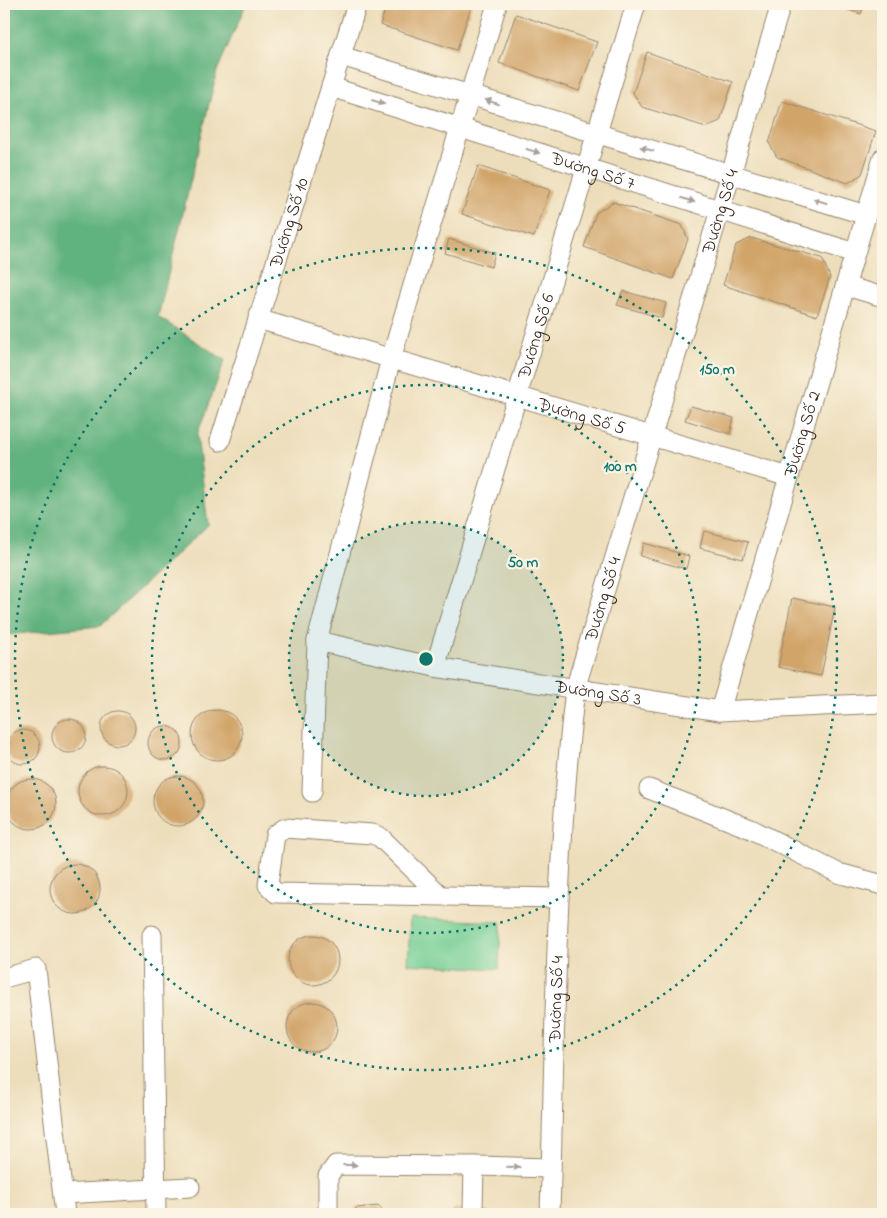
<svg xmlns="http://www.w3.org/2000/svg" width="887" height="1218" font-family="'Indie Flower',sans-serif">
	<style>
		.green { fill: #76cf95; stroke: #587c5a }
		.forest { fill: #60b27e; stroke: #4e6e4e }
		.building { fill: #d1a56b }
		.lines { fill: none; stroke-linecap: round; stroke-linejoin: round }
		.minor-casing { stroke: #94846c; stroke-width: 21 }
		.minor { stroke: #fff; stroke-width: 19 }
		.oneway { fill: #a79f9a }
		.ring { fill: none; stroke: #0f766e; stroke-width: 2.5; stroke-dasharray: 2.5 5 }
		.labels { text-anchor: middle; stroke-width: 4.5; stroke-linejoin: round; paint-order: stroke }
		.street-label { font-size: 18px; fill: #3b2a1e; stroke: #fcf5e5 }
		.centre { fill: #0f766e; stroke: #fcf5e5; stroke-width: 2.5 }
		.ring-label { font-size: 15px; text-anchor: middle; font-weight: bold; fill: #0f766e; stroke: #fcf5e5; stroke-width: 4.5; stroke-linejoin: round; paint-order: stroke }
	</style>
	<rect width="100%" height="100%" fill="#fcf5e5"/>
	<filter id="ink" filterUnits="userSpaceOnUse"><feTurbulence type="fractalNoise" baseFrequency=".02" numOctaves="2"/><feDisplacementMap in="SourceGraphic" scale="10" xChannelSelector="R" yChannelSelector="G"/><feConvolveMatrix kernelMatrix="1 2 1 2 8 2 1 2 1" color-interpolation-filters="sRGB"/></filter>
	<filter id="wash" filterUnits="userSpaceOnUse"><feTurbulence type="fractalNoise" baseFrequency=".0096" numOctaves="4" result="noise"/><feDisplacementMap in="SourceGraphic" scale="20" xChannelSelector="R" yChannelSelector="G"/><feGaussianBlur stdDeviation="1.12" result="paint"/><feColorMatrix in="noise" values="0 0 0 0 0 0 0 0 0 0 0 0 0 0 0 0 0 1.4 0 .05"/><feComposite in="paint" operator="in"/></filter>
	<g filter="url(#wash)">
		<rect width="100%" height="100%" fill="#eddebb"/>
		<path class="green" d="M410,918L501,922L499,969L408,964Z"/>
		<path class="forest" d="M4,4H246L217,71L158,317L225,360L197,435L208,525L100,626L4,635Z"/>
		<g id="blocks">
			<path class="building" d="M387,4H472L457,50L380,25Z
				M830,4H865L861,14Z
				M516,14L597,42L579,91L499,63Z
				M647,52L733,82L720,121L706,127L642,107L633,93Z
				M782,101L876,131L862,174L848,183L777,157L769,143Z
				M478,166L550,190L534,237L462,214Z
				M613,202L682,225L688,239L673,279L584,247L596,213Z
				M751,238L822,258L830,277L817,316L723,285L736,245Z
				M449,239L495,253L491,267L445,253Z
				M623,291L666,303L662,318L617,305Z
				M691,406L734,418L730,434L685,420Z
				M704,531L748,542L743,559L700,548Z
				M644,543L689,556L686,569L640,556Z
				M792,598L835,607L821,676L778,667Z
				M192 735a25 25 0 1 1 50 0a25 25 0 1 1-50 0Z
				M101 728a17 17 0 1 1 34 0a17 17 0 1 1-34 0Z
				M52 736a17 17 0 1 1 34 0a17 17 0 1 1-34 0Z
				M148 743a17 17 0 1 1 34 0a17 17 0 1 1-34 0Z
				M6 747a17 17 0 1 1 34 0a17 17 0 1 1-34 0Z
				M78 791a25 25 0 1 1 50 0a25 25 0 1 1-50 0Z
				M153 801a25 25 0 1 1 50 0a25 25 0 1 1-50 0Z
				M6 804a25 25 0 1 1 50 0a25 25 0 1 1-50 0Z
				M50 889a25 25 0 1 1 50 0a25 25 0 1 1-50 0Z
				M288 960a25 25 0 1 1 50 0a25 25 0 1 1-50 0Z
				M287 1027a25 25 0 1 1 50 0a25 25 0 1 1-50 0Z
				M378,1206L387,1214H354L356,1208Z
				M455,1209L489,1212V1214H450Z"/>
		</g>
	</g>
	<g filter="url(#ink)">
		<use href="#blocks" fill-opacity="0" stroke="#94846c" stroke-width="1"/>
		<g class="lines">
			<g class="minor-casing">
				<g id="minor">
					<path d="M341,56L866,215"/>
					<path id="s1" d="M331,87L855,253"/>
					<path d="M846,286L883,297"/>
					<path id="s2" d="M258,319L789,477"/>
					<path id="s3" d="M220,441L357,4"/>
					<path id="s4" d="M317,641L435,667L720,711L883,703"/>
					<path id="s5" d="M435,667L636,4"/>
					<path id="s6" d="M720,711L883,158"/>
					<path d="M649,789L751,829L838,873L883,885"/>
					<path d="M312,792L317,641L391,359L497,4"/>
					<path d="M441,896L380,837L372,834L285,828L275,835L268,885L276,893L559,898"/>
					<path d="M152,935L156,1214"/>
					<path d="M4,978L36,969L65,1214"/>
					<path d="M63,1194L190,1187"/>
					<path d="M473,1210L474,1166L551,1168"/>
					<path d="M328,1214V1176L336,1165L474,1166"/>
					<path id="s7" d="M550,1214C555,1039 555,863 575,689L731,174L781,4"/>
				</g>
			</g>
			<use href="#minor" class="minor"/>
		</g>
		<defs><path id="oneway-solid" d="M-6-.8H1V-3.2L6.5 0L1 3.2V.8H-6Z" transform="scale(1.25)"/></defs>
		<g class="oneway">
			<use href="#oneway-solid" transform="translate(378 102) rotate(18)"/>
			<use href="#oneway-solid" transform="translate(492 102) rotate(-163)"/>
			<use href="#oneway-solid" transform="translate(647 149) rotate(-163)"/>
			<use href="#oneway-solid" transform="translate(533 151) rotate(17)"/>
			<use href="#oneway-solid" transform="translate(688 200) rotate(18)"/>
			<use href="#oneway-solid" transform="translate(820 201) rotate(-163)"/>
			<use href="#oneway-solid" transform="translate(350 1165)"/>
			<use href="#oneway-solid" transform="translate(513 1167) rotate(2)"/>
		</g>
	</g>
	<circle cx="426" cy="659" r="137" fill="#0f766e" fill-opacity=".12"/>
	<g class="ring">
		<circle cx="426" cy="659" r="137"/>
		<circle cx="426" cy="659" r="274"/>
		<circle cx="426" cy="659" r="411"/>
	</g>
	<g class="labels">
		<g class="street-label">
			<text dy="6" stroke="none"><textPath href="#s1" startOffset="275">Đường Số 7</textPath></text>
			<text dy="6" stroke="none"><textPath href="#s7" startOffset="1025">Đường Số 4</textPath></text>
			<text dy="6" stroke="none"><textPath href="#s3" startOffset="229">Đường Số 10</textPath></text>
			<text dy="6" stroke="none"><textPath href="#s5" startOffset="346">Đường Số 6</textPath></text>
			<text dy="6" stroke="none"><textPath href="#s2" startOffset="338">Đường Số 5</textPath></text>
			<text dy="6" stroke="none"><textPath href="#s6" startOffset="289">Đường Số 2</textPath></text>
			<text dy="6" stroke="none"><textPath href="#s7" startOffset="620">Đường Số 4</textPath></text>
			<text dy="6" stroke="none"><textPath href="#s4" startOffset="286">Đường Số 3</textPath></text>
			<text dy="6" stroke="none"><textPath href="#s7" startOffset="215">Đường Số 4</textPath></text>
		</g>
	</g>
	<circle cx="426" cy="659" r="8" class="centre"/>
	<g class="ring-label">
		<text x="717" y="374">150 m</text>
		<text x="620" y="471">100 m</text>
		<text x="523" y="567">50 m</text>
	</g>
	<rect width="887" height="1218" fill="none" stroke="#fcf5e5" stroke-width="20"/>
</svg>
